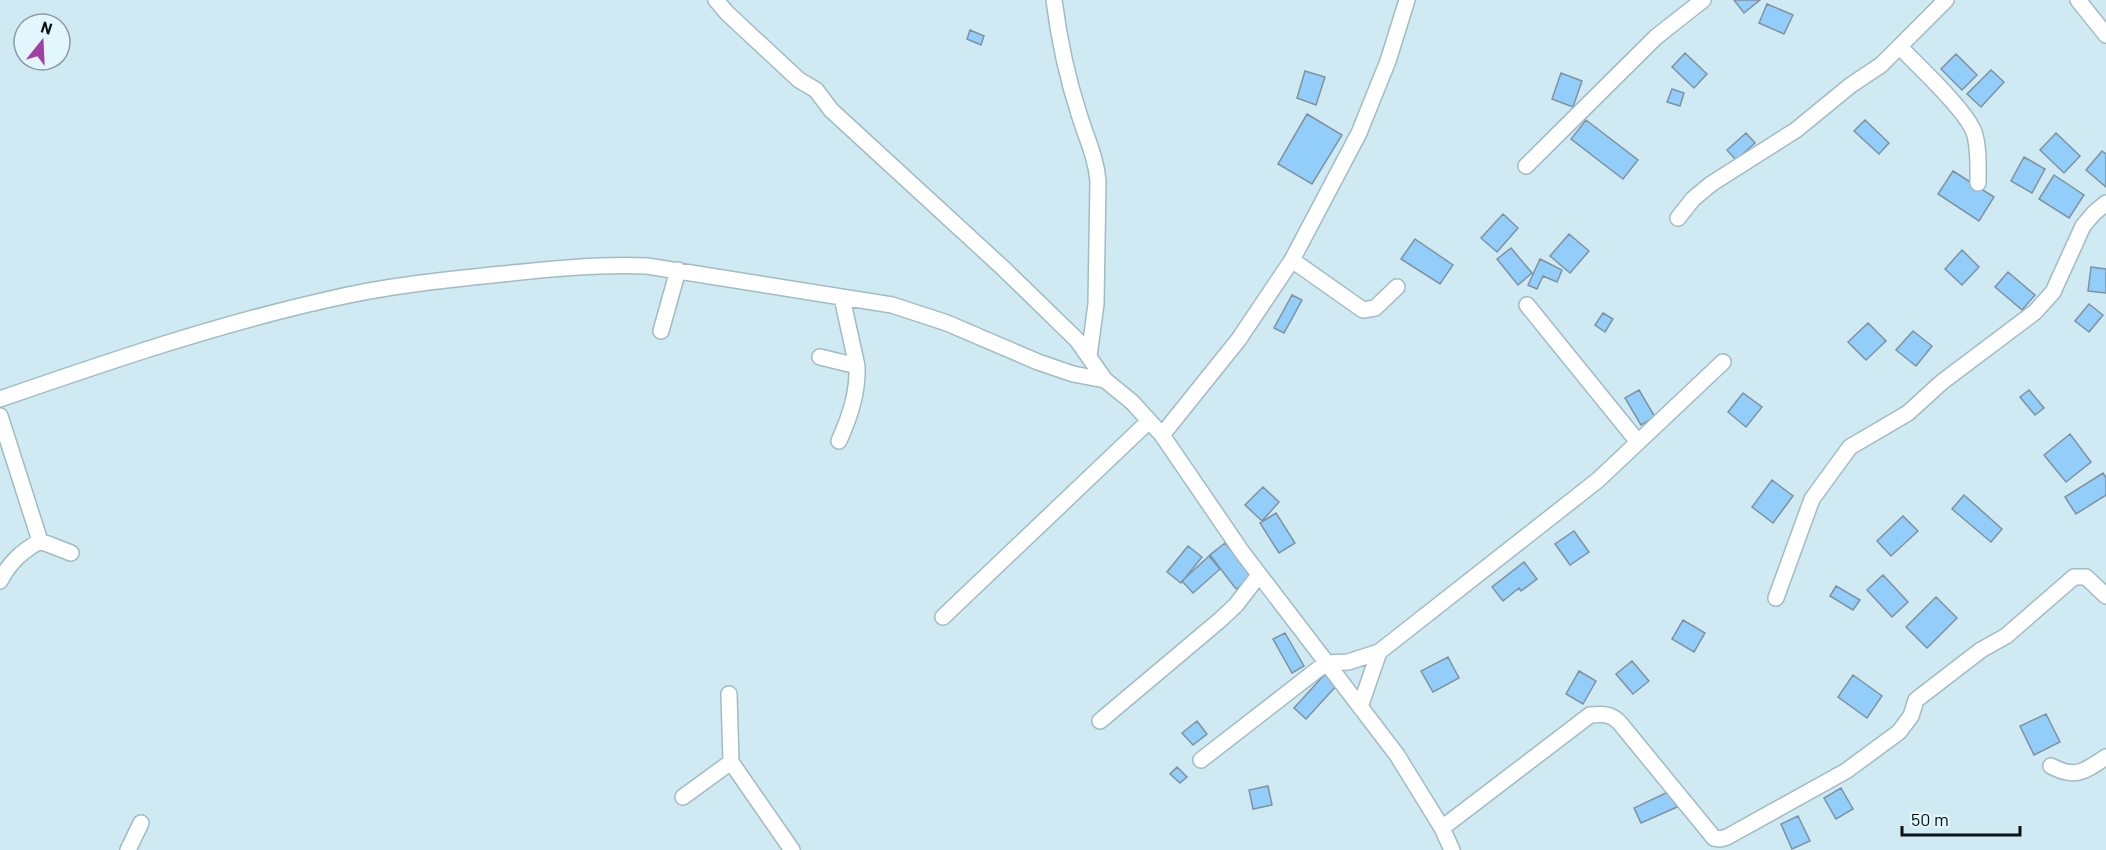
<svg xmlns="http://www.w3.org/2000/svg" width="2106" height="850" font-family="Barlow,sans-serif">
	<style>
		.building { fill: #92cef9; stroke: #7f92a0; stroke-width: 1.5 }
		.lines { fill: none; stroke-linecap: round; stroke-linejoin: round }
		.minor-casing { stroke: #a2bbc3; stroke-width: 18 }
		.minor { stroke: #fff; stroke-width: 15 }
	</style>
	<rect width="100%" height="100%" fill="#cfeaf2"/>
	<path class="building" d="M1734,0H1760L1744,13Z
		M1767,4L1793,15L1784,34L1759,23Z
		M970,30L984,36L981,45L967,39Z
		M1685,53L1707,74L1694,88L1672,67Z
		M1956,54L1977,75L1962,90L1941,69Z
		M1991,70L2004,82L1981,107L1967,94Z
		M1305,71L1325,77L1316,105L1297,98Z
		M1305,71L1325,77L1316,105L1297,98Z
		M1561,73L1582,81L1573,107L1552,99Z
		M1672,89L1684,93L1680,106L1667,102Z
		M1307,114L1342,135L1312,184L1278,164Z
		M1586,120L1638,160L1623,179L1571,139Z
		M1865,120L1889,143L1879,154L1854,131Z
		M1746,133L1755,143L1736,160L1727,150Z
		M2056,133L2080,156L2064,173L2040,150Z
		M2102,151L2106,154V187L2086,170Z
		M2024,157L2045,169L2032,193L2011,181Z
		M1953,171L1994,197L1979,221L1938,194Z
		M2054,175L2084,195L2069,218L2039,199Z
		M1503,214L1518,228L1497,252L1481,238Z
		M1569,234L1589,251L1570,273L1550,256Z
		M1415,239L1453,265L1440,284L1401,259Z
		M1511,248L1532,273L1518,285L1497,259Z
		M1962,250L1979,267L1962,285L1945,269Z
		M1540,259L1562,270L1557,282L1543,276L1537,289L1528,285Z
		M2091,267L2106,269V293L2088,291Z
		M2008,272L2035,295L2022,310L1995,287Z
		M1292,295L1302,300L1284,333L1274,328Z
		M2089,304L2103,315L2089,332L2075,321Z
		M1603,313L1613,319L1605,332L1595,325Z
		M1868,323L1886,341L1866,360L1848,342Z
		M1913,331L1932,346L1916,366L1896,350Z
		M1639,390L1655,417L1641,425L1625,398Z
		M2029,390L2044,408L2035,415L2020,397Z
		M1743,393L1762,407L1746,427L1728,412Z
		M2070,434L2091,462L2066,482L2044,455Z
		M2103,473L2106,478V495L2076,514L2065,497Z
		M1772,480L1793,496L1773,523L1752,507Z
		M1263,487L1279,502L1262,521L1245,505Z
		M1964,495L2002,529L1991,542L1952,509Z
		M1276,513L1295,543L1279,553L1260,523Z
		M1903,516L1918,531L1891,556L1877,541Z
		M1574,531L1589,552L1570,565L1555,544Z
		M1225,543L1252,577L1236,589L1210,555Z
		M1188,546L1202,557L1181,583L1167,572Z
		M1209,556L1220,569L1193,593L1182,581Z
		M1524,562L1537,579L1521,591L1519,588L1503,601L1492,587Z
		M1883,575L1908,602L1892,617L1867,590Z
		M1836,586L1860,600L1853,610L1830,596Z
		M1936,597L1957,618L1927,648L1906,627Z
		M1683,620L1705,633L1694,652L1672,639Z
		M1285,633L1304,666L1292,673L1273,639Z
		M1448,657L1459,678L1433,692L1421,671Z
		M1632,661L1649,681L1633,694L1616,674Z
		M1579,671L1596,681L1583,704L1566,694Z
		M1326,673L1338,684L1306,719L1294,708Z
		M1853,675L1882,696L1867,718L1838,697Z
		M2046,714L2060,742L2034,755L2020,726Z
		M1197,721L1207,734L1193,745L1182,733Z
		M1177,767L1187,777L1180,783L1170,774Z
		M1268,786L1272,805L1253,809L1249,790Z
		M1841,788L1853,809L1836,819L1824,798Z
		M1670,791L1677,807L1641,823L1634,808Z
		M1798,816L1810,841L1792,849L1781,824Z"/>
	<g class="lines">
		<g class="minor-casing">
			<path id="minor" d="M716,0L727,13L799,80L816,90L831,110L1003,268L1077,340L1105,380
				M1054,0C1059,39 1067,77 1079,114C1086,137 1096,157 1098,181L1096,304L1089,356
				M2078,0L2106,35
				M1900,47C1919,67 1965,109 1974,132C1979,147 1978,166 1978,183
				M1526,166L1656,37L1703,0
				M1678,218L1693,199L1711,184L1796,130L1851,85L1881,65L1946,0
				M1292,260L1363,310L1375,308L1397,287
				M1527,305L1638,442
				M661,331L678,270
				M820,357L857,366
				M0,399C107,362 215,325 326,300C384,286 443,280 502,274C550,269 598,264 647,266L892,305L947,323L1038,362L1073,374L1105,380L1132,402L1162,435L1242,552L1397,755L1442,828L1452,850
				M0,416L40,541L71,553
				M1162,435L1239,339L1292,260L1359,133L1388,61L1407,0
				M839,441C850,416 858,393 857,366L842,298
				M0,581C10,562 21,552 40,541
				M1776,598L1812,499L1850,447L1908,413L1942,382L2035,312L2053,292L2083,226L2094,213L2106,203
				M943,617L1149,421
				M729,694L731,762L792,850
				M1360,707L1379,652
				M1100,721L1220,620L1236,605L1259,575
				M1201,760L1326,663L1348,662L1379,652L1598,480L1723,362
				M2051,766C2075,779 2084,772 2106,757
				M683,797L731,762
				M1442,828L1590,715C1602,714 1610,713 1619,722L1714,838L1720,839L1727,837L1846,771L1899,732L1911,716L1916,700L1981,650L2006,636L2074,577H2086L2106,596
				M128,850L141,823"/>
		</g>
		<use href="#minor" class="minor"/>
	</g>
	<g transform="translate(42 42) rotate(18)"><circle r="28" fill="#e1f6fd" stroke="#8b9ba0" stroke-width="1.5"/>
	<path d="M0-4.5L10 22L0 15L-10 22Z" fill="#a23fa5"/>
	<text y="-9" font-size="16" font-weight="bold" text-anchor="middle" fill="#091215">N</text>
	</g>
	<path d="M1902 826v9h118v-9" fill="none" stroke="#091215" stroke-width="3"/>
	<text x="1911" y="826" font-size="18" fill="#091215" stroke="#e1f6fd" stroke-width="4.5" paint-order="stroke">50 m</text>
</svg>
